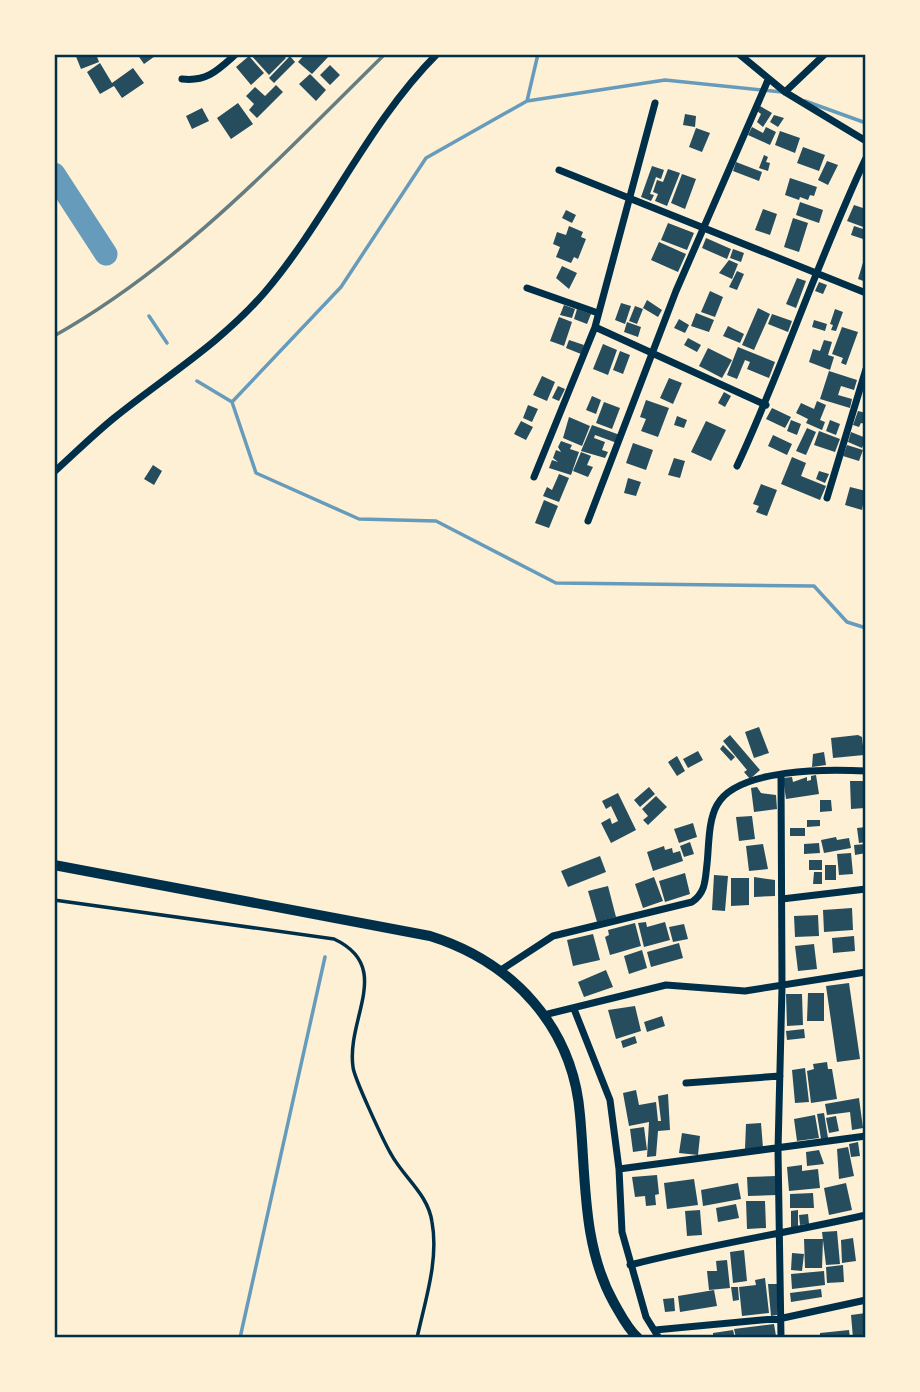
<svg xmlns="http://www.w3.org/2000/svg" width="920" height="1392" font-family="Lato,sans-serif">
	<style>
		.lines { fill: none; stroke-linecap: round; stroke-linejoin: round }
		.stream { stroke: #669bbc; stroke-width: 3.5 }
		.river { stroke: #669bbc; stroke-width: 23 }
		.building { fill: #264d5e }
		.service { stroke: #003049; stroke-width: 3.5 }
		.minor { stroke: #003049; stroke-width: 7 }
		.secondary { stroke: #003049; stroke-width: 10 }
		.rail { stroke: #657d81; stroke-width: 3.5 }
		.neatline { fill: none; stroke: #003049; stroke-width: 2.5 }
	</style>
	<rect width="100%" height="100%" fill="#fdf0d5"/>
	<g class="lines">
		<path class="stream" d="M527,101L538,54
			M805,101L866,123
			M149,316L167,343
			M197,381L232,402L256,473L359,519L436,521L556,583L814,586L847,622L866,628
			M232,402L341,287L426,158L527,101L665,80L782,92
			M240,1338L325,957"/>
		<path class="river" d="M54,174L106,254"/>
	</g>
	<path class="building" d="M75,54H96L99,62L81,69Z
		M137,54H158L144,64Z
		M250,54H282L286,58L269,75Z
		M305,54H331L312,74L298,62Z
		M249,56L264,73L251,85L236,67Z
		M290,56L295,62L274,83L269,78Z
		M100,63L112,83L133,68L144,83L122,98L114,86L100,94L87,72Z
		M330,65L340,75L330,85L320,75Z
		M310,74L326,90L316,101L299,84Z
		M276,85L283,92L257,118L249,110L254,104L246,96L255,87L265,96Z
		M238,103L253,124L231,139L217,118Z
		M760,106L772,113L763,127L757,122L761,114L757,111Z
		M202,108L209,121L192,129L186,116Z
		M685,114L696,116L695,127L683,125Z
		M774,115L784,118L778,127L770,122Z
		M752,127L763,133L766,127L776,132L770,145L748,135Z
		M696,128L710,133L702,152L689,147Z
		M780,131L800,138L795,153L775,145Z
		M803,147L825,155L819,171L797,163Z
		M764,155L768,157L766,162L770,163L768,171L759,168Z
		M827,161L838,165L828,185L818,180Z
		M736,162L762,172L759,181L733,171Z
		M652,166L664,170L661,179L656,177L650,194L654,195L651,201L641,197Z
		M668,169L680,173L667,206L655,201L658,194L653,192L657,180L663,182Z
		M682,174L696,179L685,209L671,203Z
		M790,178L817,187L814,196L810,195L808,200L800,197L799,200L785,195Z
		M800,202L823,210L819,223L796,215Z
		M854,205L866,209V228L847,221Z
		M763,209L777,214L770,235L755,230Z
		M566,210L576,215L572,223L562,218Z
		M793,218L808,223L799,252L784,247Z
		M668,223L694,233L687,250L661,240Z
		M569,226L583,232L581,237L586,239L578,259L574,257L571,263L556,257L560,247L553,244L557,232L566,235Z
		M854,226L866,230V240L851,235Z
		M706,238L731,249L727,259L702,248Z
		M659,242L686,254L678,272L651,260Z
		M733,249L744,253L741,262L730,258Z
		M865,256L866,257V282L858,279Z
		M729,260L738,264L732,279L719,273Z
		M562,266L577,273L569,289L556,278Z
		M737,271L744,274L737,290L729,287Z
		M797,278L806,281L796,308L786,304Z
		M819,282L827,285L823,294L815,291Z
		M710,291L723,297L715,317L701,312Z
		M647,300L662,310L658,317L643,308Z
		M621,303L631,306L625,324L615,320Z
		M564,305L575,309L572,318L560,315Z
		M635,306L643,309L637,324L629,321Z
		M758,308L770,314L754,350L742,345Z
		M577,309L591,314L587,324L574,319Z
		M835,309L843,312L836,331L831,330L833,325L830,324Z
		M696,313L714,320L709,332L691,326Z
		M772,314L792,321L788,332L768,324Z
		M559,317L572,322L564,346L550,341Z
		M679,319L689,325L685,333L674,328Z
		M814,320L827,324L825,331L812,327Z
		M627,322L641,327L638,337L624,332Z
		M728,326L744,334L740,343L723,336Z
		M842,327L858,332L846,365L841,363L843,358L832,354Z
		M688,338L701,345L697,352L684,345Z
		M569,340L584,345L581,354L566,348Z
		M824,340L832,342L828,355L834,357L830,370L809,362L813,349L820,351Z
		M603,344L617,350L608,375L593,369Z
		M738,347L775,362L769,378L747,369L750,362L745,360L737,379L727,375Z
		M708,348L732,360L722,378L699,366Z
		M620,351L630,355L623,374L613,370Z
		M829,371L857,380L854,390L841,386L838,395L852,399L850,408L820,399Z
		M542,376L555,382L547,401L533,395Z
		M669,378L682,383L673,404L660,398Z
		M558,386L565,389L559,401L552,398Z
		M724,392L731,396L725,407L718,403Z
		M592,396L601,400L596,414L586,410Z
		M646,400L669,408L658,437L641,431L646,419L640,417Z
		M817,401L826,405L820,420L825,422L822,430L806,423L808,419L796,413L801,403L814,409Z
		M604,402L620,408L612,429L596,423Z
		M528,405L538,409L532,422L523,418Z
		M772,408L791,417L785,428L766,419Z
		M858,411L866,413V424L861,423L859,427L853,425Z
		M677,416L687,420L684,428L674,425Z
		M569,417L590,426L582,446L563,438Z
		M791,420L801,424L797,435L787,431Z
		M830,420L840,424L836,435L826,431Z
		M521,421L533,427L526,440L514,434Z
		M706,421L726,430L711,461L691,452Z
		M592,425L620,435L617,443L595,435L594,438L605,442L602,450L608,452L605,458L581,451Z
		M807,428L816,432L806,455L796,451Z
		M819,431L840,439L835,452L814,445Z
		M851,432L866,438L862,448L848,442Z
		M773,435L792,444L787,455L768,446Z
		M561,441L572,445L570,449L579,452L571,475L549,468L552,460L558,462L553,458L556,450L561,452L558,447Z
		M633,443L653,450L646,470L626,463Z
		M847,445L863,450L859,461L843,456Z
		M581,452L591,456L587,465L593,467L588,477L573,471Z
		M792,457L806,463L801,476L826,486L820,500L781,484Z
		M674,458L685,461L680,478L668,475Z
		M153,465L162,471L154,485L144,479Z
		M819,471L829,474L825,483L816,479Z
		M559,474L569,478L559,502L543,496L547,487L552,490Z
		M628,478L641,482L636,496L624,493Z
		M761,484L777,490L767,516L756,512L759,506L753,504Z
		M850,487L866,491V506L863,505L862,510L845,505Z
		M544,500L558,506L549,528L535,523Z
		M759,727L769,753L754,758L745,732Z
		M730,735L760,770L750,779L744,772L747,770L723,741Z
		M858,735L862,737L864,755L833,758L831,738Z
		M723,745L735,757L731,761L720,749Z
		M698,751L703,760L688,768L683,759Z
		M824,752L826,765L812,767L813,754Z
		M677,756L685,771L677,776L668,762Z
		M816,775L819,794L786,799L783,778L792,777L793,782L807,777V781L811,780V776Z
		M850,781H864L865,808L851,809Z
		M649,787L655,794L640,807L634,800Z
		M757,787L761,793L776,795L777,809L754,812L751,788Z
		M618,793L636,830L611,843L601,823L610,818L612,824L618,821L611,806L606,809L602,801Z
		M656,796L667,807L648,825L643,820L648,816L642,809Z
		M820,800H831L832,811L820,812Z
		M752,816L755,839L739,841L736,817Z
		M807,820H820V826L807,827Z
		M693,823L697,837L679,843L674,829Z
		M866,827V842L859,843L857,828Z
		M790,828H805V836H790Z
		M836,837L837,840L849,838L851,848L824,853L821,840Z
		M690,842L694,854L684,857L680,846Z
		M819,843L820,853L804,854V844Z
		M763,844L768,869L749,871L746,846Z
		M866,844V853L855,855L854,845Z
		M664,846L665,850L672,848L673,853L680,851L683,861L653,871L647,852Z
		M851,853L853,874L839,875L837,854Z
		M600,856L606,872L568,887L561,871Z
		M809,860H822V870H809Z
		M825,865H836V880H825Z
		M814,872H822V884H813Z
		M685,873L690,894L665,902L659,881Z
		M714,875L728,876L725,911L712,910Z
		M654,877L663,901L643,908L635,884Z
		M754,877L775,880V896L754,897Z
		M731,878H749V905L731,906Z
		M608,886L616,917L597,922L588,891Z
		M852,908L853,930L824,932L823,910Z
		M818,915L819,936L795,937L794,916Z
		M646,922L647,927L665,922L670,940L644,947L638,923Z
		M635,923L641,946L610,955L605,937L609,935L608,930Z
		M684,924L688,939L673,942L669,927Z
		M593,934L600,960L573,966L567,940Z
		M854,936L855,951L833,953L832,938Z
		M679,943L683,958L651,967L647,952Z
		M814,944L817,969L798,971L795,946Z
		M642,950L647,968L629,974L624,956Z
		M606,970L613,987L584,997L578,982Z
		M849,983L860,1059L837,1062L826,986Z
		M808,993H824V1021H807Z
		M786,994H802L803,1025L787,1026Z
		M635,1006L641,1031L616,1039L608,1010Z
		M662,1016L665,1026L647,1032L644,1022Z
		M804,1029L805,1038L787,1040L786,1031Z
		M635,1036L637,1043L623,1048L621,1041Z
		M827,1062L828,1069H832L837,1099L811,1103L807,1071L814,1069L813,1064Z
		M805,1068L809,1102L795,1103L792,1070Z
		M636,1090L639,1105L656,1102L658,1121H661L658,1096L668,1094L670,1130L658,1131L656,1156L647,1157L649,1122L629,1126L623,1093Z
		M859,1098L863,1128L852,1130L850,1112L827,1115L825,1104Z
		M824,1113L828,1138L821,1139L817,1114Z
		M815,1115L819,1138L797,1141L794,1119Z
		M836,1116L839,1131L829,1133L826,1118Z
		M761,1123L763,1148L745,1149L746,1124Z
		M644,1127L647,1150L633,1152L630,1129Z
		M682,1133L700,1136L698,1155L679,1153Z
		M858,1142L860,1156L851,1157L849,1144Z
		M848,1147L854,1176L839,1179L837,1149Z
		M819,1150L824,1164L807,1166L806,1152Z
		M802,1165V1171L818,1169L820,1188L789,1191L787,1167Z
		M657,1175L659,1194L655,1195L656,1205L646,1206L645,1196L635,1197L632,1177Z
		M777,1176V1195L748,1196L747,1177Z
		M694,1179L698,1205L667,1209L664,1183Z
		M738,1183L741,1199L703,1206L701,1190Z
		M846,1183L852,1210L829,1215L824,1188Z
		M813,1193L814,1208H790V1194Z
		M746,1201H765L766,1228L747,1229Z
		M736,1204L739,1218L718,1222L716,1208Z
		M700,1210L702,1235L687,1236L685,1211Z
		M798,1210V1228H791V1211Z
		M808,1214L809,1224L800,1225L799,1215Z
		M837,1231L840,1264L826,1265L822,1232Z
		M853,1238L856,1261L842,1263L841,1240Z
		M804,1239H823L822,1268H805Z
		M744,1250L747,1281L733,1283L730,1252Z
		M792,1253L804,1254L802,1271L791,1270Z
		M727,1260L730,1288L709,1290L707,1271H717L716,1261Z
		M843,1265L844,1282L827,1283L826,1267Z
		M824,1271L825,1285L792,1289L791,1274Z
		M765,1278L769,1313L742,1316L739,1287L756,1285L755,1280Z
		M768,1284H778L777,1315L771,1316Z
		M731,1287H738L739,1300L733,1301Z
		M821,1289L822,1297L791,1302L790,1293Z
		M714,1290L717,1306L680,1312L678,1296Z
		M674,1298L675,1311L665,1312L663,1299Z
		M866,1313V1338H853L851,1315Z
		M774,1324L776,1336L736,1338L734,1329Z
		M733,1330L735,1338H713V1333Z
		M849,1330L850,1338H820V1333Z"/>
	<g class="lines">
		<path class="service" d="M54,900L334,939C394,967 346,1018 353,1067C354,1078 384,1142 391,1154C404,1178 428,1194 432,1222C439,1260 425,1301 417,1338"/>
		<path class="minor" d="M739,54L785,92L866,141
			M182,79C207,82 218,70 236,54
			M785,92L825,54
			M559,170L866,293
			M527,288L598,313
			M595,327L766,405
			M737,466C784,365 818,259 866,158
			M54,472C74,454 93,435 114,418C166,376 220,344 265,292C328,218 368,123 437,54
			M534,477L595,327L655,103
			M827,498L866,369
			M588,521L676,291L768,80
			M781,775L782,987L778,1150L781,1338
			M782,899L866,889
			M501,970L553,936L692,902C706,892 705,880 707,864C709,846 708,821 717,805C737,768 829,769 866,771
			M574,1009L610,1100L619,1169L622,1232L646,1317L659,1338
			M544,1015L666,985L745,991L866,972
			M686,1083L780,1076
			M619,1169L866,1136
			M630,1265C708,1245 787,1233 866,1215
			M655,1330L783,1318L866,1300"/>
		<path class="secondary" d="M54,865L430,936C513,962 573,1027 580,1115C586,1178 582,1246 614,1303C621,1315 627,1328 638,1338"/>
		<path class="rail" d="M54,336C182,264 281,156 385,54"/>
	</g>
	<rect width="920" height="1392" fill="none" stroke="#fdf0d5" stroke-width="112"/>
	<rect x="56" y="56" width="808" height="1280" class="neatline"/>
</svg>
